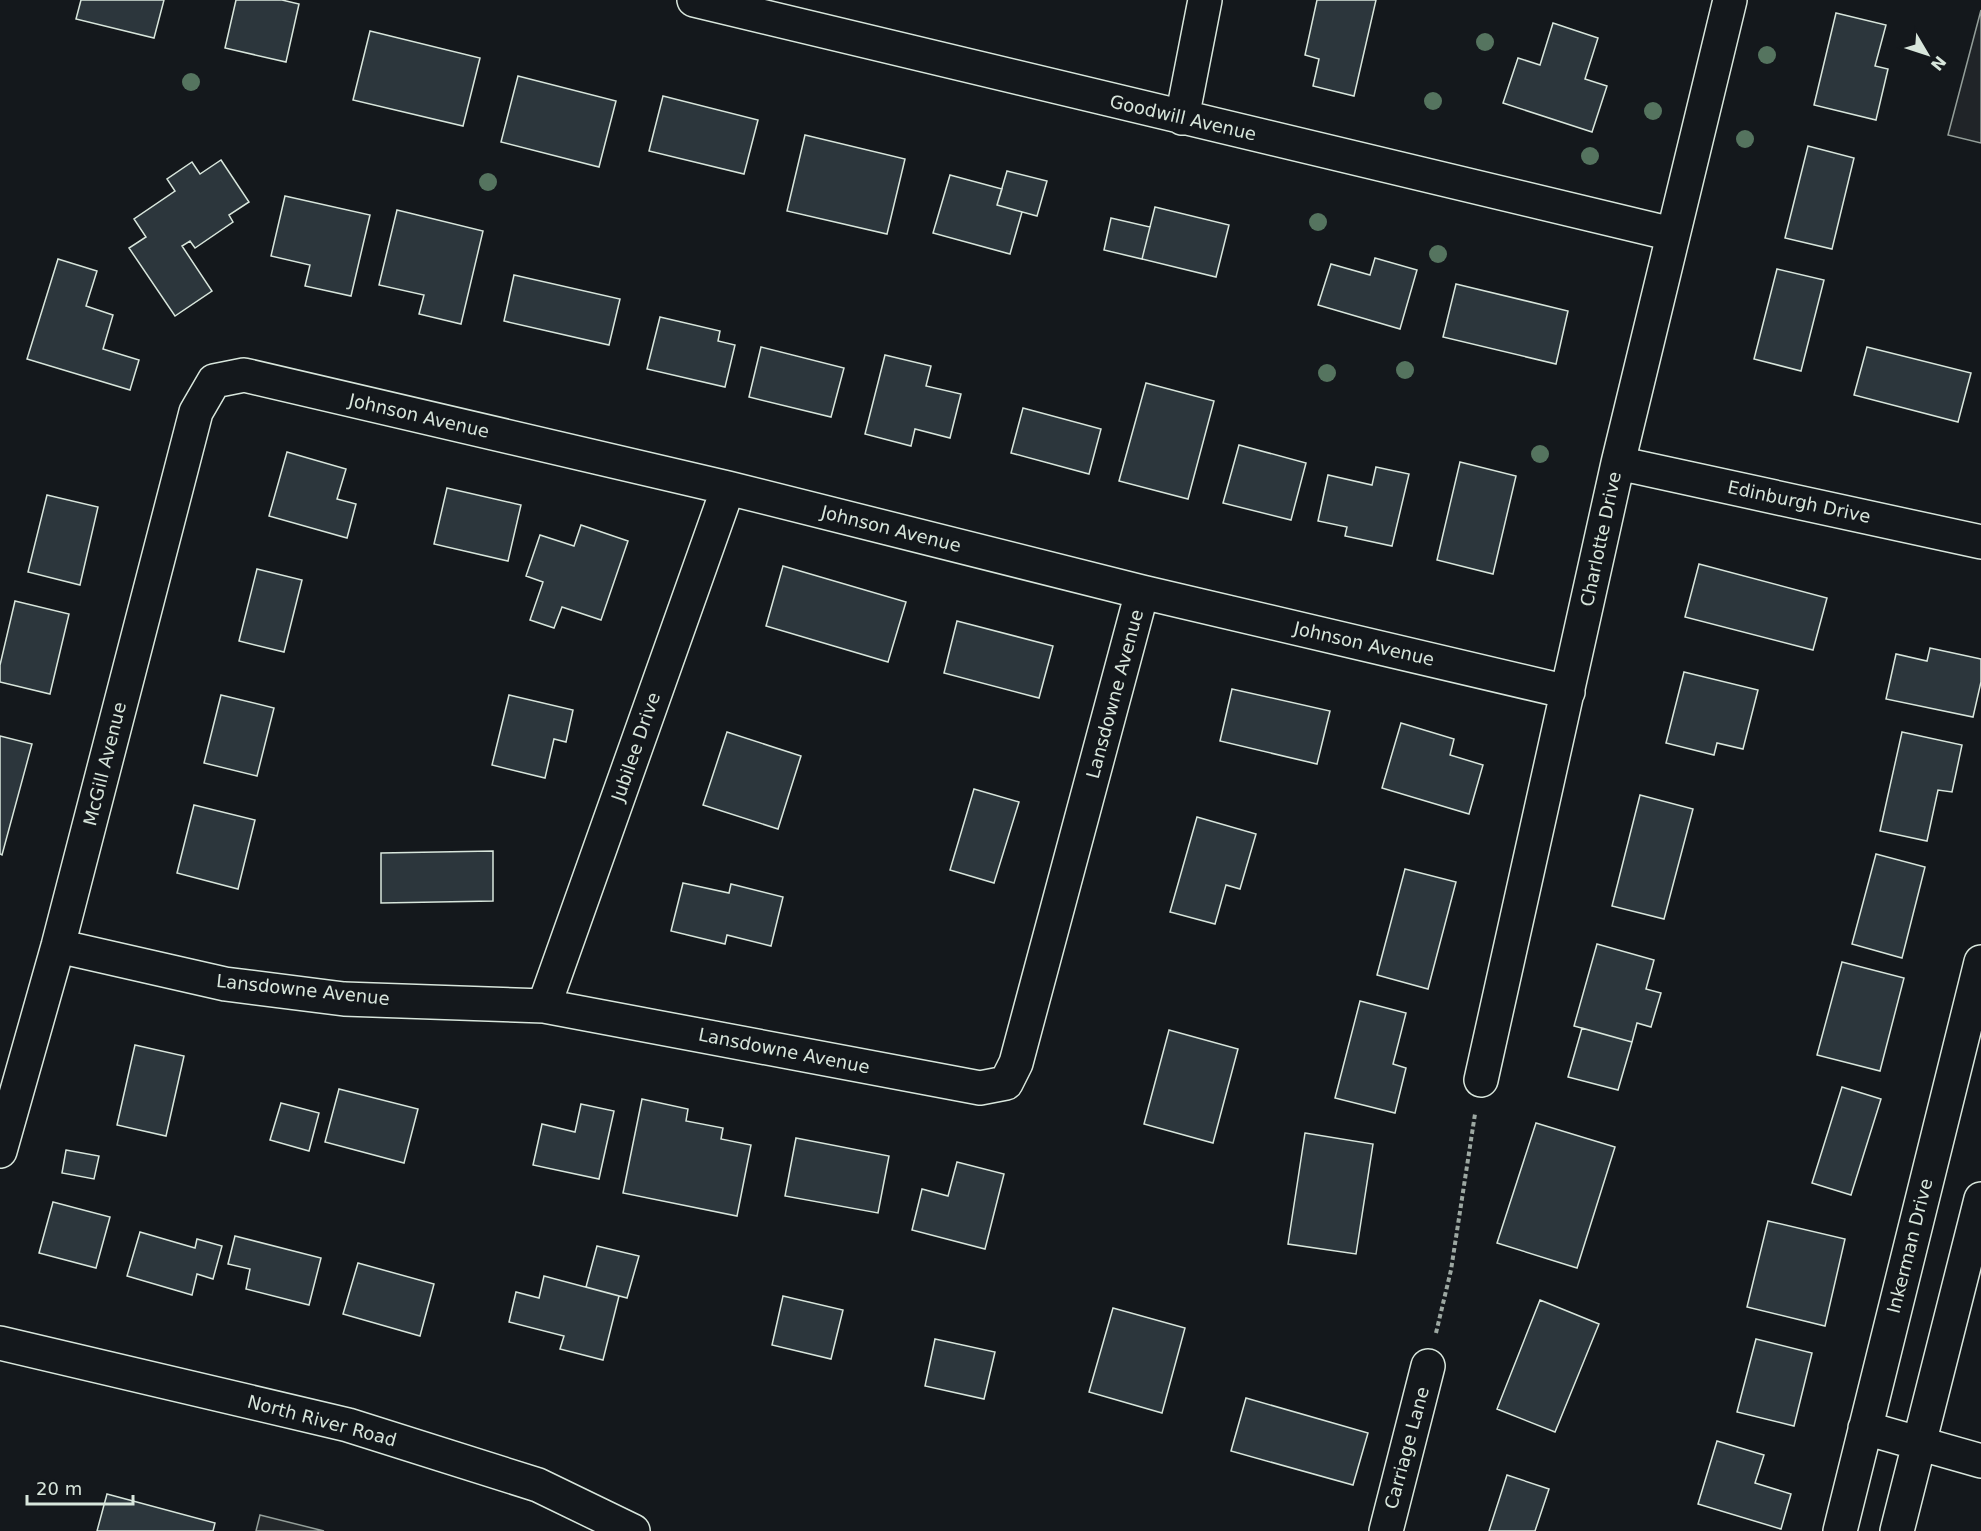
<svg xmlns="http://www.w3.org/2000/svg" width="1981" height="1531" font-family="'DejaVu Sans',sans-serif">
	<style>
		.green { fill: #202428; stroke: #939e99; stroke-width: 1.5 }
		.parking { fill: #24282b; stroke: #939e99; stroke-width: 1.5 }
		.building { fill: #2c363c; stroke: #d8e6dc; stroke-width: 1.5 }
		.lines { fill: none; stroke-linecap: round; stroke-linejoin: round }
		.minor-casing { stroke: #d8e6dc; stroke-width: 36 }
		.major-casing { stroke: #d8e6dc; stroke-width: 36 }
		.path { stroke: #9da8a2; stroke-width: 4; stroke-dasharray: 4.5 3; stroke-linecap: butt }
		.minor { stroke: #14181c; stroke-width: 33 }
		.major { stroke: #14181c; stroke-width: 33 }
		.tree { fill: #55745f }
		.labels { text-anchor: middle; stroke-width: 4.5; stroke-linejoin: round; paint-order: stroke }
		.street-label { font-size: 18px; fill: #d8e6dc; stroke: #14181c }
	</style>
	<rect width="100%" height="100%" fill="#14181c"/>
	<path class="green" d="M1981,10V143L1948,135Z"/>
	<path class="parking" d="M260,1515L324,1531H256Z"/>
	<path class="building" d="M81,0H164L154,38L76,19Z
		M236,0H282L299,4L286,62L225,48Z
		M1317,0H1376L1354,96L1313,86L1319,59L1305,55Z
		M1836,13L1886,25L1875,66L1888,69L1876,120L1814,105Z
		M1553,23L1598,38L1585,79L1607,86L1592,132L1503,103L1518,58L1540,65Z
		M370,31L480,58L463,126L353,100Z
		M518,76L616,101L599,167L501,142Z
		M663,96L758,120L744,174L649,151Z
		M805,135L905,159L887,234L787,211Z
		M1808,146L1854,158L1832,249L1785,238Z
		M221,160L249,202L229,215L233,222L195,248L190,241L182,246L212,291L175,316L129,248L146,237L134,219L175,191L167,179L192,162L200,174Z
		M1007,171L1047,181L1037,216L997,205Z
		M950,175L1002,189L997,205L1022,212L1010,254L933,233Z
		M285,196L370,215L351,296L305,286L310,265L271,256Z
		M1155,207L1229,225L1216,277L1142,259Z
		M397,210L483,231L461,324L419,314L424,295L379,285Z
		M1111,218L1150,227L1142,259L1104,250Z
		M1375,258L1417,270L1400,329L1318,305L1331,264L1370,275Z
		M58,259L97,271L86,306L113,315L103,349L139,360L130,390L27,359Z
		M1777,269L1824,280L1801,371L1754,359Z
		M514,275L620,299L609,345L504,321Z
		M1456,284L1568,311L1556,364L1443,337Z
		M660,317L720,331L718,341L735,345L725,387L647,369Z
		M761,347L844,368L831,417L749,397Z
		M1867,347L1971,373L1958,422L1854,395Z
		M885,355L931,366L926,386L961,394L950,438L915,429L911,446L865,434Z
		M1146,383L1214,401L1188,499L1119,481Z
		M1023,408L1101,429L1089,474L1011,453Z
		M1239,445L1306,463L1291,520L1223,503Z
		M287,452L346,469L337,499L356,504L347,538L269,516Z
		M1460,462L1516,476L1493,574L1437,560Z
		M1376,467L1409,474L1392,546L1345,536L1347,527L1318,521L1328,475L1372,485Z
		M447,488L521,505L508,561L434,544Z
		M47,495L98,507L80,585L28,572Z
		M581,525L628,541L601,620L562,607L554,628L530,620L543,582L526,576L540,535L574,546Z
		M1699,564L1827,598L1813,650L1685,617Z
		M783,566L906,602L888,662L766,626Z
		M257,569L302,580L284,652L239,641Z
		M15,601L69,614L50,694L0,682V665Z
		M957,621L1053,646L1039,698L944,673Z
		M1930,648L1981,659V682L1973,717L1886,699L1896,654L1927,661Z
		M1684,672L1758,690L1743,749L1717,743L1714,755L1666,743Z
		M1232,689L1330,711L1317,764L1220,741Z
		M221,695L274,708L257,776L204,763Z
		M509,695L573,710L566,742L554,739L545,778L492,765Z
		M1401,723L1454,739L1450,755L1483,765L1469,814L1382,788Z
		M727,732L801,756L778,829L703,805Z
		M1902,732L1962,745L1952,792L1938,790L1927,841L1880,831Z
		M0,736L32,744L2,855L0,854Z
		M974,789L1019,802L994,883L950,870Z
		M1640,795L1693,809L1664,919L1612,906Z
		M194,805L255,820L238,889L177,873Z
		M1197,817L1256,834L1240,889L1226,885L1215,924L1170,912Z
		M493,851V901L381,903V853Z
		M1876,854L1925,867L1902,958L1852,944Z
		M1405,869L1456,882L1428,989L1377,975Z
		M683,883L729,893L731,884L783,897L771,946L727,935L725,944L671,931Z
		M1597,944L1654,960L1646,989L1661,993L1651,1027L1637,1023L1632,1042L1574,1026Z
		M1842,962L1904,978L1880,1071L1817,1055Z
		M1360,1001L1406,1013L1393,1064L1406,1068L1395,1113L1335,1098Z
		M1582,1028L1632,1042L1618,1090L1568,1077Z
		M1169,1030L1238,1049L1213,1143L1144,1124Z
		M135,1045L184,1056L166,1136L117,1125Z
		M1842,1087L1881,1099L1851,1195L1812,1183Z
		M339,1089L418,1109L404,1163L325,1142Z
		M642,1099L688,1109L686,1121L723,1128L721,1139L751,1145L737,1216L623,1193Z
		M281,1103L319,1113L309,1151L270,1140Z
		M581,1104L614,1111L599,1179L533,1165L542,1124L575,1132Z
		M1536,1123L1615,1147L1577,1268L1497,1243Z
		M1305,1133L1373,1144L1356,1254L1288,1244Z
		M796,1138L889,1156L878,1213L785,1196Z
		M66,1150L99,1156L94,1179L62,1173Z
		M957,1162L1004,1174L985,1249L912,1230L922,1189L948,1196Z
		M53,1202L110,1217L96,1268L39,1253Z
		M1768,1221L1845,1239L1825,1326L1747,1307Z
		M140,1232L195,1248L197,1239L222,1246L213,1279L197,1274L192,1295L127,1276Z
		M235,1236L321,1258L309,1305L246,1289L250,1269L228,1264Z
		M597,1246L639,1256L627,1298L586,1287Z
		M358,1263L434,1284L420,1336L343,1314Z
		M544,1276L619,1296L603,1360L560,1349L564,1336L509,1322L516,1292L539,1298Z
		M783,1296L843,1310L831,1359L772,1345Z
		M1540,1300L1599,1324L1555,1432L1497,1409Z
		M1113,1308L1185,1328L1162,1413L1089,1392Z
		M935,1339L995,1352L984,1399L925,1386Z
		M1756,1339L1812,1353L1794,1426L1737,1412Z
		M1246,1398L1368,1433L1353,1485L1231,1451Z
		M1717,1441L1764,1455L1755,1483L1791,1494L1781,1529L1698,1504Z
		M1507,1475L1549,1489L1535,1531H1489Z
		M107,1494L215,1523L213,1531H97Z"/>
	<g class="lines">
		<g class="minor-casing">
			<path id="minor" d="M694,0L1672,234
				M1182,118L1205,0
				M1618,463L1981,542
				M58,946L225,984L344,999L544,1006L980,1088L1006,1083L1016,1063L1142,592
				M544,1006L728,488
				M1481,1080L1618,463L1730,0
				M0,1151L58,946L196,412L214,381L244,375L728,488L1142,592L1568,692
				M1865,1428L1981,1461
				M1386,1531L1428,1366
				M1840,1531L1981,962
				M1897,1531L1981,1199"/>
		</g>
		<g class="major-casing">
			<path id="major" d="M0,1343L348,1425L538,1485L633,1531"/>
		</g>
		<path class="path" d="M1436,1333L1451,1270L1475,1114"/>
		<use href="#minor" class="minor"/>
		<use href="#major" class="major"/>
	</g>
	<g class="tree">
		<circle cx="1485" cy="42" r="9"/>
		<circle cx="1767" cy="55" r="9"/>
		<circle cx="191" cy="82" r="9"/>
		<circle cx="1433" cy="101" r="9"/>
		<circle cx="1653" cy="111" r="9"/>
		<circle cx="1745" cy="139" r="9"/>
		<circle cx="1590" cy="156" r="9"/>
		<circle cx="488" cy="182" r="9"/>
		<circle cx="1318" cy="222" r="9"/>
		<circle cx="1438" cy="254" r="9"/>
		<circle cx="1405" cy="370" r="9"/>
		<circle cx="1327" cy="373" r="9"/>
		<circle cx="1540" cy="454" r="9"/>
	</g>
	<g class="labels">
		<g class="street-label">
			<text transform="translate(1183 118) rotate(13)" y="6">Goodwill Avenue</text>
			<text transform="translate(419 416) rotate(13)" y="6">Johnson Avenue</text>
			<text transform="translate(1799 502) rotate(12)" y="6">Edinburgh Drive</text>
			<text transform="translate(891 529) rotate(14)" y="6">Johnson Avenue</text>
			<text transform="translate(1601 539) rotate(-78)" y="6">Charlotte Drive</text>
			<text transform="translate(1364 644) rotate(13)" y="6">Johnson Avenue</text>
			<text transform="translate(1115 694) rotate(-75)" y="6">Lansdowne Avenue</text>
			<text transform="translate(636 747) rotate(-71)" y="6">Jubilee Drive</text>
			<text transform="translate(105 764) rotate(-76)" y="6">McGill Avenue</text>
			<text transform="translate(303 990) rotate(6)" y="6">Lansdowne Avenue</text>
			<text transform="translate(784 1051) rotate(11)" y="6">Lansdowne Avenue</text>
			<text transform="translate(1910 1246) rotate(-76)" y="6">Inkerman Drive</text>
			<text transform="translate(322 1421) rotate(15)" y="6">North River Road</text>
			<text transform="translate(1407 1448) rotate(-75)" y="6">Carriage Lane</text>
		</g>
	</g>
	<g transform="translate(1927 54) rotate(129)" stroke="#14181c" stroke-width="4.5" paint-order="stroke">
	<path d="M0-4.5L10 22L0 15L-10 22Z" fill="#d8e6dc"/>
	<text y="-9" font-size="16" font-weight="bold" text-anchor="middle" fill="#d8e6dc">N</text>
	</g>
	<path d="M27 1495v9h106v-9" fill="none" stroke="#d8e6dc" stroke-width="3"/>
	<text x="36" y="1495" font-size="18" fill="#d8e6dc" stroke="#14181c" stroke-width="4.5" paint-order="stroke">20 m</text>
</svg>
